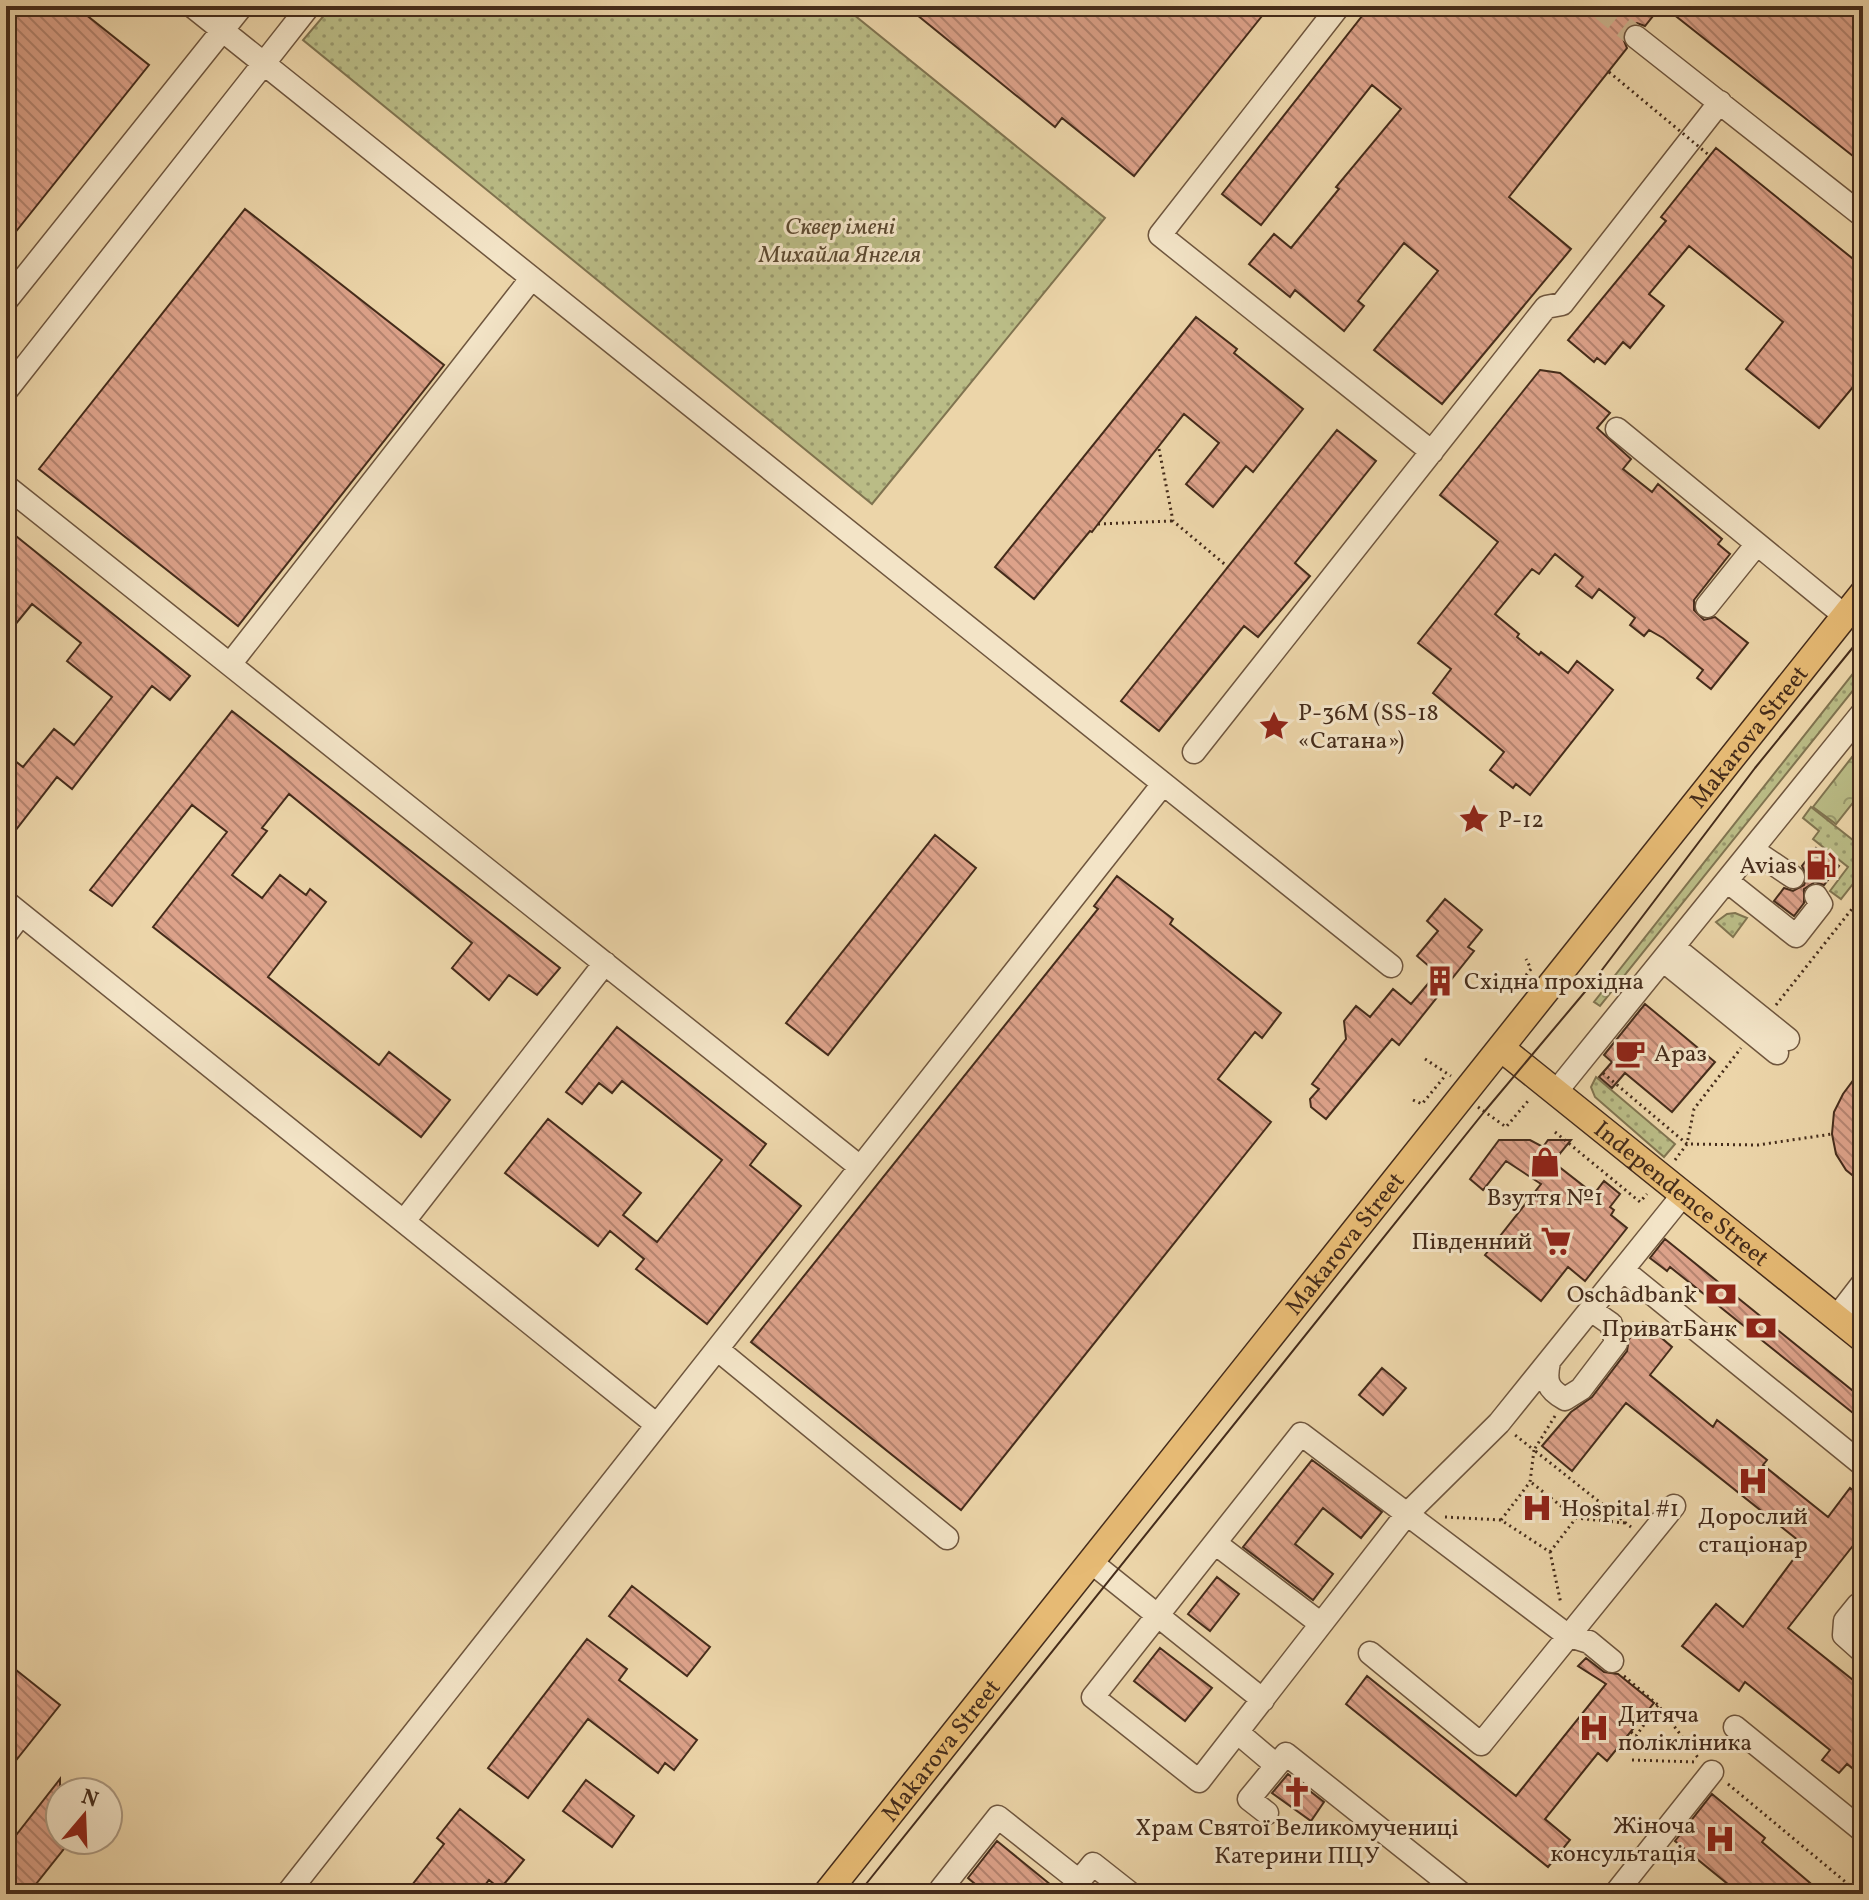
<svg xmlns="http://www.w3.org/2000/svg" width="1869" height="1900" font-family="Vollkorn,serif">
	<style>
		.grass { fill: url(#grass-dots); stroke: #807450; stroke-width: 2 }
		.forest { fill: url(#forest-crowns); stroke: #807450; stroke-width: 2 }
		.building { fill: url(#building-back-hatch); stroke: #452c1b; stroke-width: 2 }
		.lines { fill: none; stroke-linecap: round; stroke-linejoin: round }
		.minor-tunnel { stroke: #cbb38d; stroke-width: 22; stroke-dasharray: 22 11; stroke-linecap: butt }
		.minor-casing { stroke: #6f563e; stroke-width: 25 }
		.major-casing { stroke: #452c1b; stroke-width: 29 }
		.path { stroke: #452c1b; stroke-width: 3; stroke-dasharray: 2 4; stroke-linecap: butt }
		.minor { stroke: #f3e4c7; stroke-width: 22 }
		.major { stroke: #e6ba74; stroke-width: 26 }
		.tram { stroke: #452c1b; stroke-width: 2 }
		.path-bridge { stroke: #452c1b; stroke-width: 3; stroke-dasharray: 2 4; stroke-linecap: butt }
		.labels { text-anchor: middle; stroke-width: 6; stroke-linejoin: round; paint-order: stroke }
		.park-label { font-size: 24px; font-style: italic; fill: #5c4930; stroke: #f3e4c7 }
		.poi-label { font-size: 24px; fill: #452c1b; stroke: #f3e4c7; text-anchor: start }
		.street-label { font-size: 24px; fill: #452c1b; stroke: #f3e4c7 }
	</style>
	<defs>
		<pattern id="grass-dots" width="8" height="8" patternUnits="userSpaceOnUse" patternTransform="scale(2)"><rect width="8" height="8" fill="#babc86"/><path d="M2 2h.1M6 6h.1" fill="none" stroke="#99996d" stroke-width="1.8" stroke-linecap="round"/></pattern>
		<pattern id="forest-crowns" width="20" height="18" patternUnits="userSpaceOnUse" patternTransform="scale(2)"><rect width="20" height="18" fill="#babc86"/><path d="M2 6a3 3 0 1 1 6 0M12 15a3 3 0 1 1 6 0" fill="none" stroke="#99996d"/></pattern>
		<pattern id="building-back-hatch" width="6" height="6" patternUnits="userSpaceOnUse" patternTransform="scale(2)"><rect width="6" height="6" fill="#dda28a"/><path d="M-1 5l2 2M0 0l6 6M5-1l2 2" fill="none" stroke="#b58470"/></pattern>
	</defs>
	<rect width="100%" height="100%" fill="#ecd5a9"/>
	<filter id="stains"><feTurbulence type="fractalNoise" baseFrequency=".0025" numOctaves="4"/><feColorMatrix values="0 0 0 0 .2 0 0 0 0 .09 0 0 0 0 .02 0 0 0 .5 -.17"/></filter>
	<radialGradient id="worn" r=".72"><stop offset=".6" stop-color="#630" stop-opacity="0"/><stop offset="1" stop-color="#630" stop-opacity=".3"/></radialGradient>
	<path class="grass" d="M332,6H843L1105,218L872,504L303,40Z
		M1863,661V678L1600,1006L1594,1002Z
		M1811,807L1863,848V871L1841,899L1830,891L1848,867L1813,839L1819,831L1803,818Z
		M1735,913L1747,918L1733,937L1716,922L1727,914Z
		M1596,1077L1675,1144L1664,1157L1595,1097L1591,1087Z"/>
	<path class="forest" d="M1863,743V790L1836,824L1813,807Z"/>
	<path class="building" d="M6,6H75L149,65L6,244Z
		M906,6H1270L1134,176L1062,118L1055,127Z
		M1370,6H1661L1645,26L1637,23L1626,28L1622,36L1627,48L1509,197L1571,249L1442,404L1374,350L1438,271L1404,243L1358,301L1364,306L1344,331L1295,290L1290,297L1249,264L1274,234L1291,248L1339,189L1336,187L1401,109L1372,85L1261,225L1222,194Z
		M1663,6H1863V164Z
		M1716,148L1863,267V375L1819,428L1746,369L1783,322L1689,246L1649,294L1664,306L1630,348L1623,342L1605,364L1597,358L1594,362L1568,340L1666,221L1661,217Z
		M245,209L444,365L238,626L39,469Z
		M1196,317L1237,349L1234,353L1303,409L1253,472L1246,466L1213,507L1186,484L1219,443L1184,414L1098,524L1092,532L1090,531L1034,599L995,567Z
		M1540,370L1560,373L1610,413L1597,428L1631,459L1623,469L1652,492L1658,484L1722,539L1718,544L1730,554L1694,600V610L1704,620L1715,617L1748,643L1711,689L1697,678L1703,670L1663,638L1649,630L1644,636L1630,625L1635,618L1599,589L1592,598L1576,586L1583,577L1555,554L1539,574L1532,569L1495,614L1519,634L1517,637L1539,655L1541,652L1568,673L1577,661L1613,690L1530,795L1516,784L1513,788L1490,770L1504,752L1433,693L1451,669L1418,643L1498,542L1440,495Z
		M1337,430L1376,461L1295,563L1310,576L1258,637L1244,626L1159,731L1121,701Z
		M6,528L190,676L170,700L152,686L72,789L57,777L15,831L6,824V754L23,767L54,729L74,745L112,697L67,661L81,643L32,604L6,636Z
		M232,711L560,968L537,995L509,975L489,1000L452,968L472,943L289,794L262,828L267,831L232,875L262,898L280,875L306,895L310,889L326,902L268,977L379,1065L389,1052L450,1100L421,1137L153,927L227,832L192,805L112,906L90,890Z
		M935,835L976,868L828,1055L786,1023Z
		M1816,848L1839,866L1824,885L1815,882L1804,889V903L1794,916L1774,901L1784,888L1793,891L1804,885L1807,877L1802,866Z
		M1117,876L1173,919L1170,924L1281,1013L1262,1038L1255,1032L1218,1079L1271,1122L961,1510L751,1342L1098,909L1094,906Z
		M1445,899L1482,930L1468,947L1474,951L1399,1045L1392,1039L1326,1119L1311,1107L1310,1099L1319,1089L1312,1084L1346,1039L1344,1021L1356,1006L1370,1017L1393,989L1411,1004L1437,973L1417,956L1438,931L1427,921Z
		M1645,1004L1715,1062L1672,1112L1625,1073L1612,1088L1599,1077L1612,1062L1604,1055Z
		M617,1027L766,1144L750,1165L801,1206L707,1324L636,1269L644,1259L610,1231L598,1246L505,1173L548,1119L641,1193L623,1215L657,1242L722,1160L622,1081L612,1093L599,1083L582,1104L566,1092Z
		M1863,1067V1184L1846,1170L1836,1154L1832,1134L1834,1112L1843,1094Z
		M1499,1140H1530L1543,1147L1548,1140H1571L1553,1162L1594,1194L1604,1181L1620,1194L1610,1207L1614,1210L1611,1215L1627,1228L1585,1281L1568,1267L1541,1301L1485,1255L1541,1184L1506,1161L1483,1190L1470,1179Z
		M1665,1239L1863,1399V1421L1670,1267L1667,1271L1650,1258Z
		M1643,1322L1672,1347L1650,1375L1713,1427L1717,1420L1767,1460L1763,1465L1828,1517L1850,1488L1863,1498V1533L1788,1628L1863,1688V1777L1847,1764L1839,1773L1822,1760L1830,1750L1745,1682L1739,1691L1682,1646L1716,1604L1743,1627L1804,1545L1626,1403L1572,1471L1542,1446L1571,1412L1592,1397L1627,1351L1629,1339Z
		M1382,1368L1406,1388L1383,1415L1359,1395Z
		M1312,1460L1382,1512L1361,1538L1323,1508L1295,1544L1333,1574L1313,1600L1243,1547Z
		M1217,1577L1239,1594L1210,1631L1188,1614Z
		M632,1586L710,1647L687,1676L609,1616Z
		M587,1639L627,1669L619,1680L697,1740L674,1770L665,1763L658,1773L588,1719L528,1798L488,1768Z
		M1160,1648L1212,1688L1185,1721L1134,1681Z
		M1586,1658L1604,1672L1618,1674L1654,1703L1607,1761L1598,1753L1545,1819L1570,1840L1548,1867L1346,1704L1367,1676L1516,1796L1606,1684L1578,1666Z
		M6,1662L60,1705L6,1773Z
		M1288,1774L1324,1802L1311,1821L1272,1793Z
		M60,1779V1840H71L28,1894H6V1848Z
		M586,1780L634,1816L612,1847L563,1811Z
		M1712,1794L1765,1838L1762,1842L1823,1894H1740L1675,1841Z
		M460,1809L524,1860L500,1889L489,1880L478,1894H405L444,1844L437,1838Z
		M997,1841L1062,1894H987L968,1878Z"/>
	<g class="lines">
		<path class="minor-tunnel" d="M1598,6L1636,37"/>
		<g class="minor-casing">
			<path id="minor" d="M192,6L1391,966
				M1339,6L1160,235L1432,452
				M1636,37L1863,216
				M6,301L242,6
				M6,391L309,6
				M1617,429L1845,616
				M6,486L860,1167
				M1707,606L1757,544
				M231,663L531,279
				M1194,752L1546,307L1562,304L1720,102
				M1753,850L1793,877
				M1727,881L1796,936L1821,904L1816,896
				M6,902L657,1425
				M6,934L21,914
				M1675,948L1788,1039
				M1664,961L1777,1053
				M1555,1093L1863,712
				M404,1221L605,963
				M1623,1270L1863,1465
				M1836,1318L1863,1283
				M717,1349L947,1538
				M1549,1362C1545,1381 1547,1389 1565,1399L1581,1389L1616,1343L1611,1324L1591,1310
				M1215,1543L1321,1624
				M1091,1562L1263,1700
				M1858,1605L1845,1621L1844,1635L1863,1652
				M1370,1653L1481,1744L1674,1506
				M1612,1661L1589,1642L1567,1635L1301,1434L1093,1697L1199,1781L1406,1515L1499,1423L1682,1196
				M1735,1727L1863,1831
				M1237,1732L1276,1765
				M1267,1813L1249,1799L1286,1754L1462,1894
				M287,1894L1163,784
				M946,1894L941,1889L998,1817L1079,1881L1093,1864L1131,1894
				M1615,1894L1712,1772"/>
		</g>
		<g class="major-casing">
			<g id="major">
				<path id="s1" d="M1501,1048L1863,1339"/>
				<path id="s2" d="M826,1894L1863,593"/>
			</g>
		</g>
		<path class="path" d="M1159,449L1173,521L1228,567
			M1098,524L1173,521
			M1511,994L1531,969L1526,959
			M1776,1005L1863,895
			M1425,1059L1451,1076
			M1603,1073L1687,1144L1758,1145L1832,1134
			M1413,1100L1422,1104L1445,1076
			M1478,1107L1506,1127L1528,1101
			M1555,1132L1640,1202L1647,1194
			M1675,1160L1687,1144L1694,1109L1741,1048
			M1555,1416L1534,1450L1631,1527
			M1532,1483L1576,1518
			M1445,1517L1501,1520L1550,1552L1561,1604
			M1501,1520L1530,1482L1534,1450L1515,1435
			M1550,1552L1576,1518L1625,1523
			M1624,1676L1658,1705L1699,1759
			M1631,1732L1636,1736L1658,1705
			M1632,1760L1696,1762
			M1728,1784L1860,1894"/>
		<use href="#minor" class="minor"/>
		<use href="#major" class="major"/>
		<path class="tram" d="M858,1894L1484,1112L1589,987L1755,768L1863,635"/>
		<path class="path-bridge" d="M1609,72L1710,156"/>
	</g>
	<defs>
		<g id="sight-bare" transform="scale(2.4)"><path d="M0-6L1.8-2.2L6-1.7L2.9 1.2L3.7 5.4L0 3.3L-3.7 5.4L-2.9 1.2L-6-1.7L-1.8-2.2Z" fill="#8f2418" stroke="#f3e4c7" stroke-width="2.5" paint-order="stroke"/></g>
		<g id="fuel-bare" transform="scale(2.4)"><path d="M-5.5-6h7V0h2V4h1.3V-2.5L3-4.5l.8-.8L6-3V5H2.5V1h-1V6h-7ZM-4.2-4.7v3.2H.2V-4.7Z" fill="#8f2418" stroke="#f3e4c7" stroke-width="2.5" paint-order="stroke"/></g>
		<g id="building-bare" transform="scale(2.4)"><path d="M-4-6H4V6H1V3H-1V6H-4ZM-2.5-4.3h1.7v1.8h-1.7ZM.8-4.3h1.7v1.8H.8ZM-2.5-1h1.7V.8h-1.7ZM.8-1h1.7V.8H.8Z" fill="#8f2418" stroke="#f3e4c7" stroke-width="2.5" paint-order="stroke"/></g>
		<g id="cafe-bare" transform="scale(2.4)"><path d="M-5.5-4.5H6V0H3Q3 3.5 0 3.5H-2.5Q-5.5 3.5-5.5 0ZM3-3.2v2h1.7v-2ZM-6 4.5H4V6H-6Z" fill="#8f2418" stroke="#f3e4c7" stroke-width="2.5" paint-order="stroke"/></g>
		<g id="shop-bare" transform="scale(2.4)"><path d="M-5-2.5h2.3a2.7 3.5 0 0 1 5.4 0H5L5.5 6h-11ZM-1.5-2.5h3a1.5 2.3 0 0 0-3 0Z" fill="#8f2418" stroke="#f3e4c7" stroke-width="2.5" paint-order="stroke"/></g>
		<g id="supermarket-bare" transform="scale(2.4)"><path d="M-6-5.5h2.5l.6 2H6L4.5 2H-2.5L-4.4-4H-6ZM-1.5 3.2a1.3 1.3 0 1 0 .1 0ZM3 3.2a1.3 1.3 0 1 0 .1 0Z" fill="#8f2418" stroke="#f3e4c7" stroke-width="2.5" paint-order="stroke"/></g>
		<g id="bank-bare" transform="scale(2.4)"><path d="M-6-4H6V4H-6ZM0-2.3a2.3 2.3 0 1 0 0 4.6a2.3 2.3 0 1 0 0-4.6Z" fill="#8f2418" stroke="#f3e4c7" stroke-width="2.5" paint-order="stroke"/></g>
		<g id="hospital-bare" transform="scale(2.4)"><path d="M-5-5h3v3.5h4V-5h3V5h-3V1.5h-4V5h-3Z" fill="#8f2418" stroke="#f3e4c7" stroke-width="2.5" paint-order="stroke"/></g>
		<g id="church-bare" transform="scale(2.4)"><path d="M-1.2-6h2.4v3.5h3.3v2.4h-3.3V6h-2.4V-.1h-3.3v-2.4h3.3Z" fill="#8f2418" stroke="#f3e4c7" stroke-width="2.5" paint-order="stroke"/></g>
	</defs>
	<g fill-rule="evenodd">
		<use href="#sight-bare" x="1274" y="726"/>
		<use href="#sight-bare" x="1474" y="819"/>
		<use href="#fuel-bare" x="1821" y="865"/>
		<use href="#building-bare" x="1440" y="981"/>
		<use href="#cafe-bare" x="1630" y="1053"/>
		<use href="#shop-bare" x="1545" y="1162"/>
		<use href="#supermarket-bare" x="1556" y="1241"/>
		<use href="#bank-bare" x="1721" y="1294"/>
		<use href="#bank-bare" x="1761" y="1328"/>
		<use href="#hospital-bare" x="1753" y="1481"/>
		<use href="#hospital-bare" x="1537" y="1508"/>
		<use href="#hospital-bare" x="1594" y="1728"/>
		<use href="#church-bare" x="1297" y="1792"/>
		<use href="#hospital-bare" x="1720" y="1839"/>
	</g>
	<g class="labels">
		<g class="park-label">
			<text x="840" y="234">Сквер імені<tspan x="840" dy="28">Михайла Янгеля</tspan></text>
		</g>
		<g class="poi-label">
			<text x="1298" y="720">Р-36М (SS-18<tspan x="1298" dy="28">«Сатана»)</tspan></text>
			<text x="1498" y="827">Р-12</text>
			<text x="1797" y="873" text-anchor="end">Avias</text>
			<text x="1464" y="989">Східна прохідна</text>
			<text x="1654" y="1061">Араз</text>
			<text x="1545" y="1205" text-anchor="middle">Взуття №1</text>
			<text x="1532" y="1249" text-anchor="end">Південний</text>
			<text x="1697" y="1302" text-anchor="end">Oschadbank</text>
			<text x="1737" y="1336" text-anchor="end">ПриватБанк</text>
			<text x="1561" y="1516">Hospital #1</text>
			<text x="1753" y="1524" text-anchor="middle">Дорослий<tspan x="1753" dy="28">стаціонар</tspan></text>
			<text x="1618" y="1722">Дитяча<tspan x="1618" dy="28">полікліника</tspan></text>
			<text x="1696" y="1833" text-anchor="end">Жіноча<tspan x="1696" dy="28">консультація</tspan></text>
			<text x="1297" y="1835" text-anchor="middle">Храм Святої Великомучениці<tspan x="1297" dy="28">Катерини ПЦУ</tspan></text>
		</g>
		<g class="street-label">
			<text dy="8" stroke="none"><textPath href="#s2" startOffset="1480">Makarova Street</textPath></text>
			<text dy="8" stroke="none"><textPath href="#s1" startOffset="232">Independence Street</textPath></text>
			<text dy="8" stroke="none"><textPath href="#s2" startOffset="832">Makarova Street</textPath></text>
			<text dy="8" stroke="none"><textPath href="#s2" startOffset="184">Makarova Street</textPath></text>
		</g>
	</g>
	<rect width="1869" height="1900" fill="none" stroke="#ecd5a9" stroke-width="32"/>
	<rect x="8" y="8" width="1853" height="1884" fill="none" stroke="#452c1b" stroke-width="4"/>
	<rect x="16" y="16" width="1837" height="1868" fill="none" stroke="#452c1b" stroke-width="2"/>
	<g transform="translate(84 1816) rotate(19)"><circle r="38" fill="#f3e4c7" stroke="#ad9a82" stroke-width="2"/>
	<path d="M0-6L14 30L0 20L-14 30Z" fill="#8f2418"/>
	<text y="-12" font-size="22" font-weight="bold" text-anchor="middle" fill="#452c1b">N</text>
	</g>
	<rect width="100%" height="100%" filter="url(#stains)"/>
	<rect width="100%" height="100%" fill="url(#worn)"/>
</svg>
